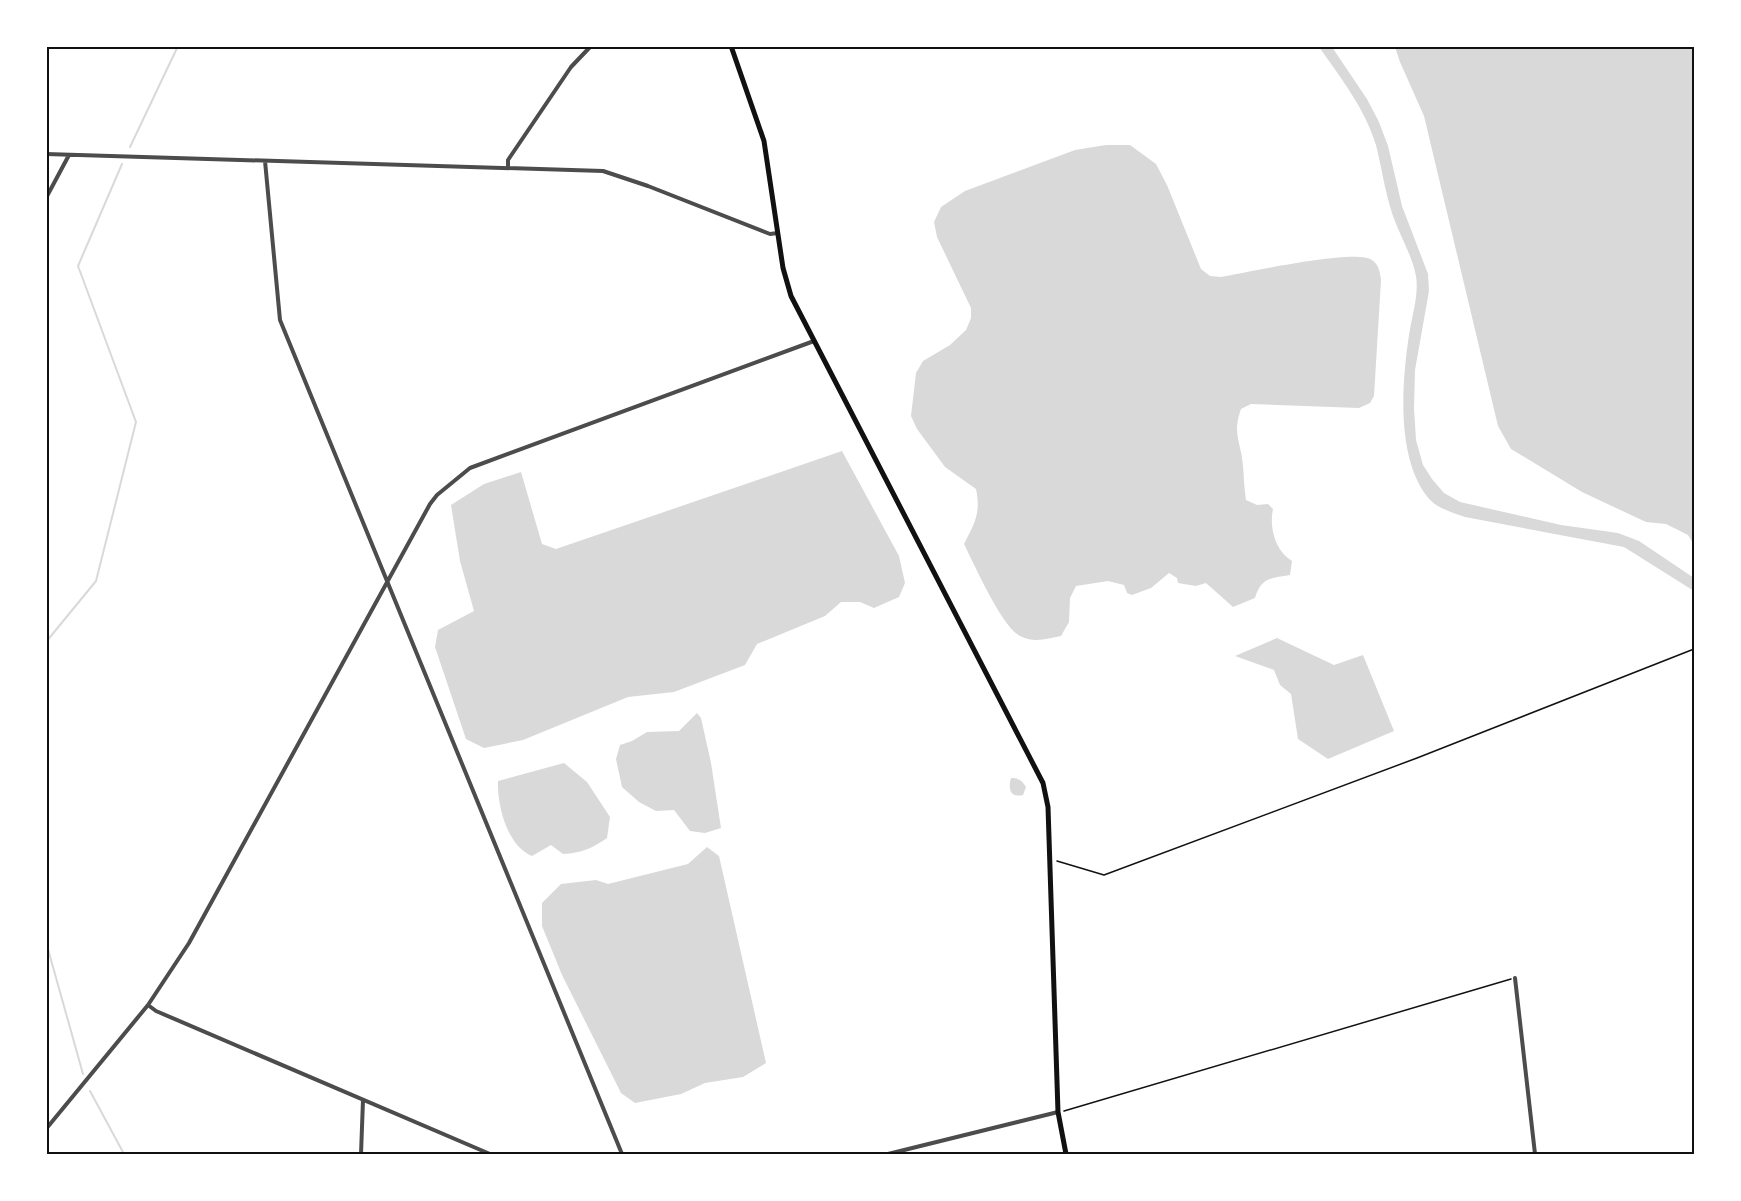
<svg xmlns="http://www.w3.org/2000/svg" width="1741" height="1201" font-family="'IBM Plex Sans',sans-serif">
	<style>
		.water { fill: #d9d9d9 }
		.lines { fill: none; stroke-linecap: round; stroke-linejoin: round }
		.stream { stroke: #d9d9d9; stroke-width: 2 }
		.path { stroke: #111; stroke-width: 1.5 }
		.minor { stroke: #4c4c4c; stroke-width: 4 }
		.secondary { stroke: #111; stroke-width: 5 }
		.neatline { fill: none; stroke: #111; stroke-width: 2 }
	</style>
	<rect width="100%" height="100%" fill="#fff"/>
	<path class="water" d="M1319,47H1332L1367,99L1379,122L1388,146L1402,206L1428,274L1429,291L1415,370L1414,408L1416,440L1423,465L1432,479L1444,493L1460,502L1561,525L1618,533L1639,541L1694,578V591L1624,547L1465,517C1451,512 1435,508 1426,495C1396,454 1402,382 1409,335C1412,316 1419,294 1416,276C1412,255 1400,236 1393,216C1385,193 1382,169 1376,145C1365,109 1341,78 1319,47Z
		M1395,47H1694V545L1688,535L1666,524L1646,522L1582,492L1511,449L1498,426L1424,116L1400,62Z
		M1106,145H1130L1156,164L1167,185L1201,269L1210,276L1221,277C1245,273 1356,248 1372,260C1379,265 1380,272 1381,280L1374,396L1370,403L1359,408L1251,404L1241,409C1232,435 1241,441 1243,466C1244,478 1244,488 1246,500L1257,505L1268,504L1273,509C1269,527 1275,551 1292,561L1290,575C1271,578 1261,578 1255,598L1233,607L1206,583L1196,586L1178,583L1177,578L1169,573L1151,588L1132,595L1127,593L1124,585L1108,581L1076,586L1070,598L1069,622L1061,636C1047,639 1033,643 1020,636C1002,627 974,564 964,544C975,523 981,512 976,489L945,467L917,429L911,416L916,373L923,361L950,345L966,330L971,318V308L937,237L934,222L941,207L965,191L1075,150Z
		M842,451L899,556L905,583L899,597L874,608L860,602H841L825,616L757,644L745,665L674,692L628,697L523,740L484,748L466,739L435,647L438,630L474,611L460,561L451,505L484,484L521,472L542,544L556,549Z
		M1277,638L1334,665L1363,655L1394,731L1328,759L1298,739L1291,694L1280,685L1274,670L1235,656Z
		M697,713L701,718L711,763L721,828L705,833L690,831L674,810L656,811L639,802L622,787L616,759L620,745L632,741L647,732L679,731Z
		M564,763L587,782L610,817L607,838C593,848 581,853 563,854L551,845L532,856C507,846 497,805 498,781Z
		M1011,778C1018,778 1022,780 1026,787L1023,795C1010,798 1008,789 1011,778Z
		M707,847L719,856L766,1063L743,1077L705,1083L681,1094L635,1103L621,1093L562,975L542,926V903L561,884L596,880L608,884L688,864Z"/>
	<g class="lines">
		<path class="stream" d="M130,147L178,46
			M46,642L96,581L136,422L78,266L122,164
			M46,942L83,1074
			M90,1091L124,1154"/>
		<path class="path" d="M1057,861L1104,875L1417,758L1694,649
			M1064,1111L1511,979"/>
		<path class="minor" d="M46,154L603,171L648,186L770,234L778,233
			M265,161L280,320L622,1154
			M508,168V160L571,67L591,46
			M46,198L69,155
			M1515,978L1535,1154
			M148,1005L156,1011L490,1154
			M46,1129L148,1005L189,943L430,504L437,495L470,468L814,341
			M361,1154L363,1100
			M888,1154L1058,1112"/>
		<path class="secondary" d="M731,46L764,141L783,268L791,296L1043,783L1048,807L1058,1112L1066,1154"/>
	</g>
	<rect width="1741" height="1201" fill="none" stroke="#ffffff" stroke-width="96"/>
	<rect x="48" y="48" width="1645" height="1105" class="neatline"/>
</svg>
